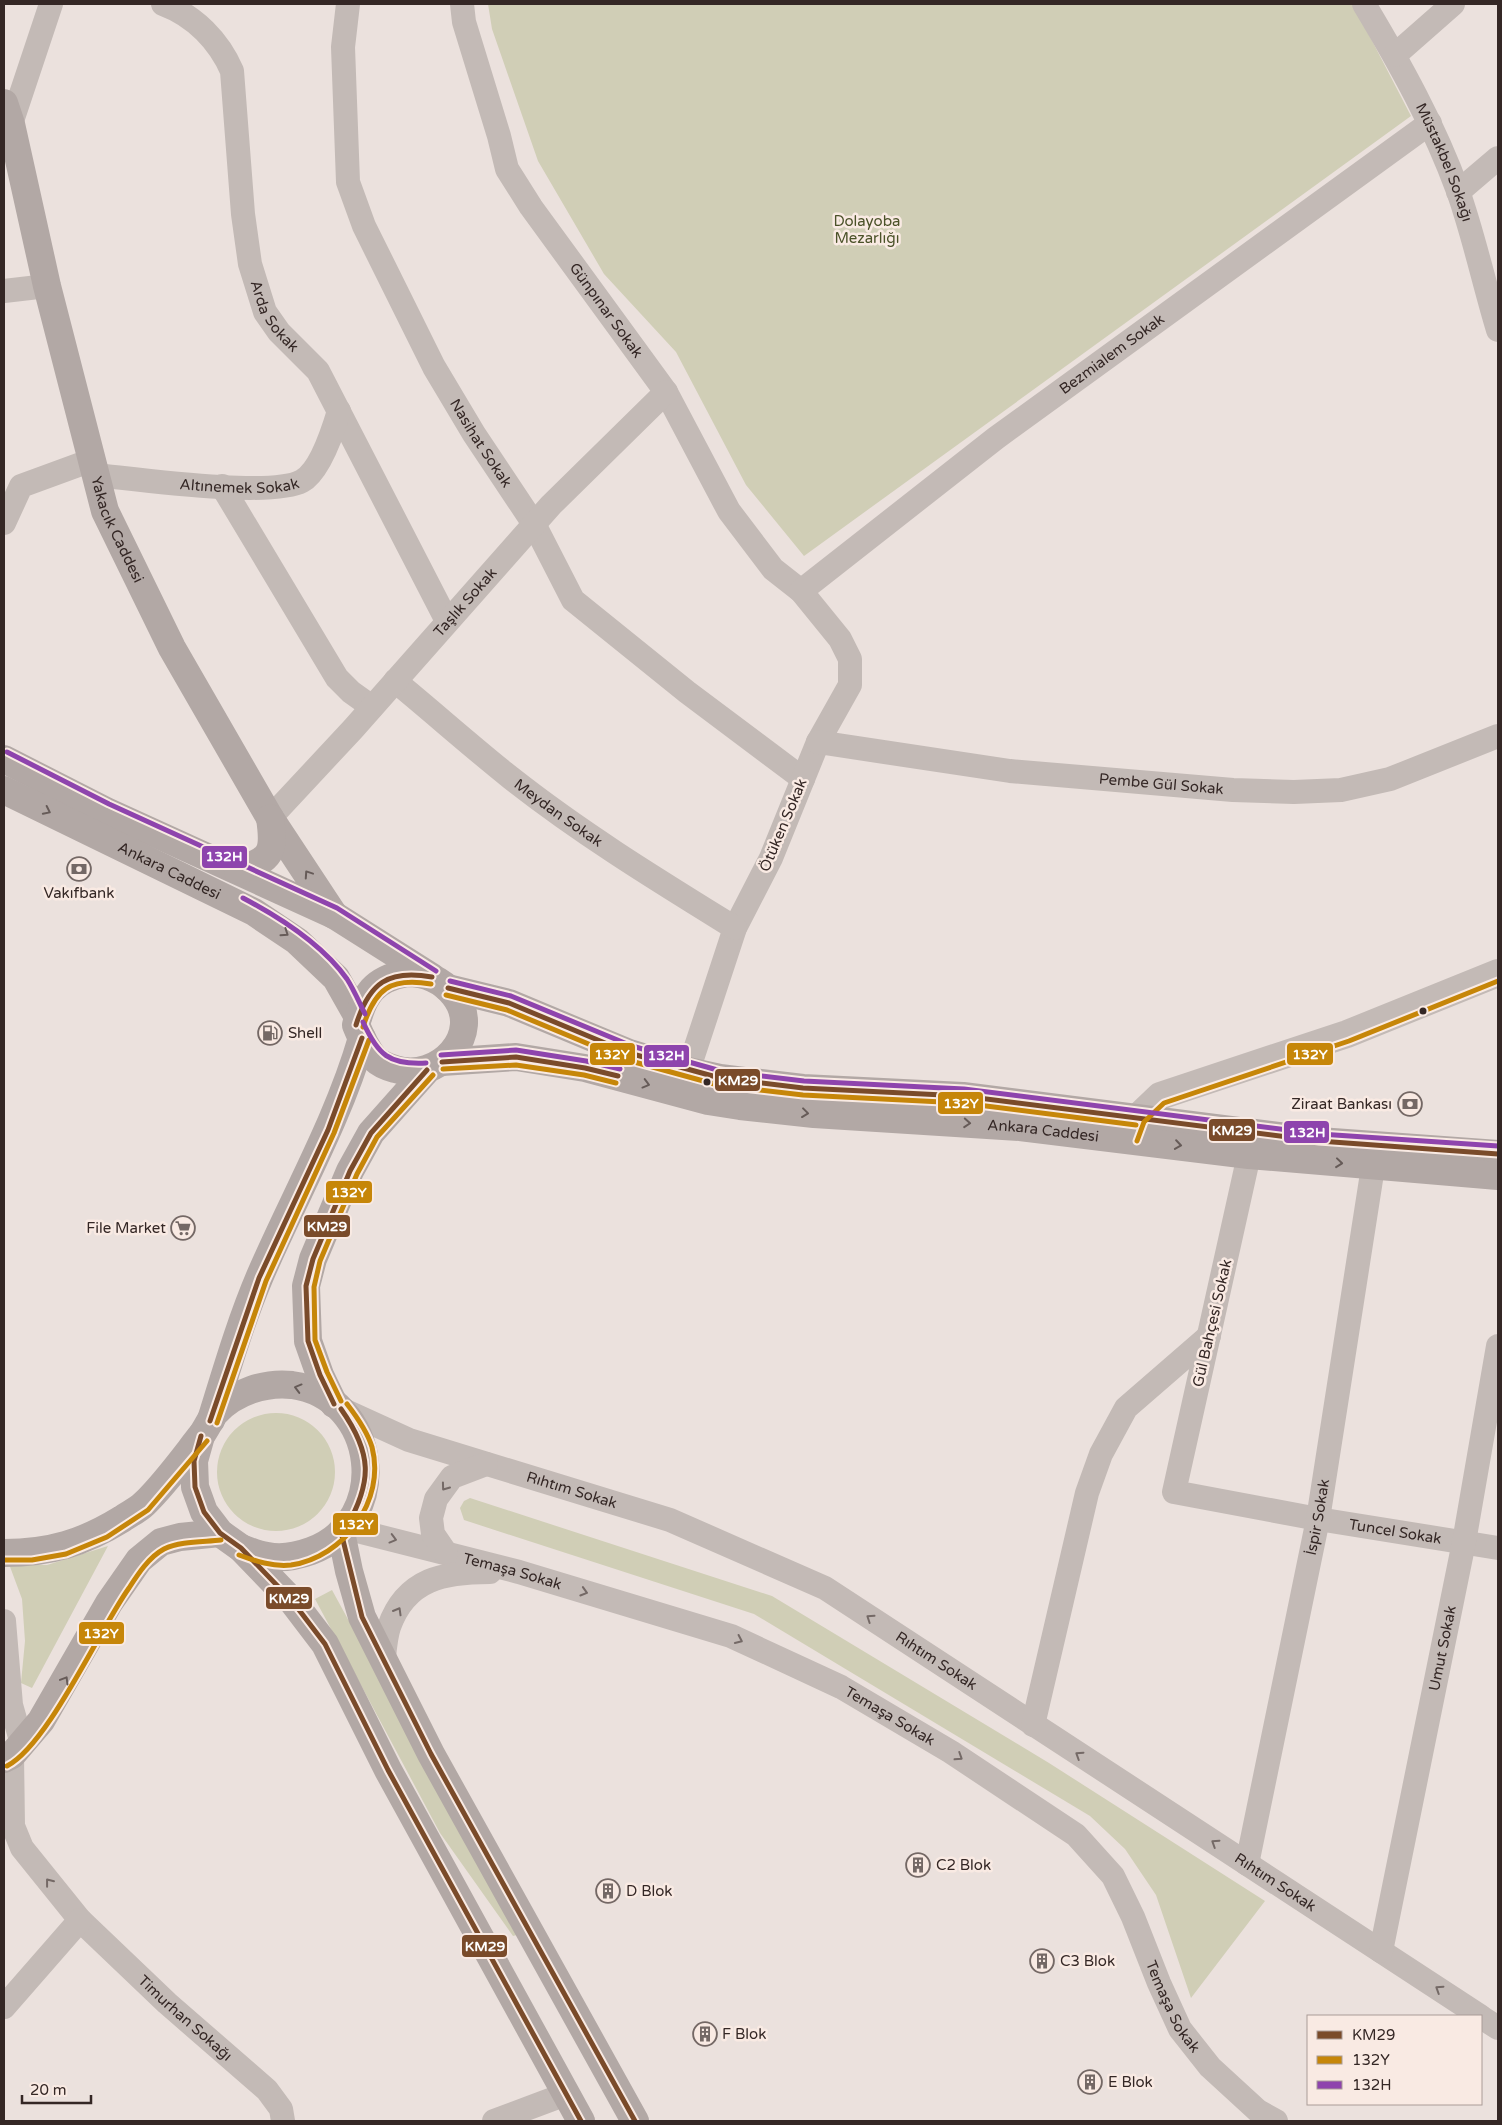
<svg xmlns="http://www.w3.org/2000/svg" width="1502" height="2125" font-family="'Varela Round',sans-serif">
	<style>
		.green { fill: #d0ceb6 }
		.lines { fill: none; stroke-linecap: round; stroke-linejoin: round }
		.minor { stroke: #c3bab6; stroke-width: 24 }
		.tertiary { stroke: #c3bab6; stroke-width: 28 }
		.primary { stroke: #b2a8a5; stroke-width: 28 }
		.bus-1-casing { stroke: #f9eae3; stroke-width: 9 }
		.bus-2-casing { stroke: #f9eae3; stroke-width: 9 }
		.bus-3-casing { stroke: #f9eae3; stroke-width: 9 }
		.bus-1 { stroke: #7a4b2a; stroke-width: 5 }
		.bus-2 { stroke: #c68609; stroke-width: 5 }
		.bus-3 { stroke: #8e44ad; stroke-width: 5 }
		.oneway { stroke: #665b58 }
		.oneway2 { stroke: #746966 }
		.bus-dot { fill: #342725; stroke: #f9eae3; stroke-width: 2 }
		.labels { text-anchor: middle; stroke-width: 5; stroke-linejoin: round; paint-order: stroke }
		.street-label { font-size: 15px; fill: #342725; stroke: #f9eae3 }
		.park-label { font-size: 15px; fill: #4b5229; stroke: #f9eae3 }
		.poi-label { font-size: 15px; fill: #342725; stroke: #f9eae3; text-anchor: start }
		.line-badge { stroke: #f9eae3; stroke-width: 2 }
		.badge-label { font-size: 14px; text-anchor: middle; font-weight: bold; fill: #fff }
	</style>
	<rect width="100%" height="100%" fill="#ebe1dd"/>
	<path class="green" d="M488,4H1353L1411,116L804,556L746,485L676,352L604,274L538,161L492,29Z
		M217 1472a59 59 0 1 1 118 0a59 59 0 1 1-118 0Z
		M470,1498L772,1596L1049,1763L1265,1901L1191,1998L1156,1895L1125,1849L1090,1816L754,1614L464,1520L460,1508L464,1501Z
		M108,1546L32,1688L21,1683L25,1641L22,1599L9,1564L47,1565Z
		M332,1590L520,1934L513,1936L440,1833L315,1599Z"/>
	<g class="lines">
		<g class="minor">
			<path id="s1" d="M163,4C195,16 219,41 232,71L243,214L250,264L265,312L279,332L318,371L447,621"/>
			<path id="s2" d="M348,4L343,47L348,182L364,226L434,367L474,434L534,524L573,600L687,692L803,779"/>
			<path id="s3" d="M462,4L464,22L499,136L507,169L531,207L666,392L729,511L773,569L801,591L840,639L850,659V685L818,742L771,858L735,928L688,1071"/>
			<path id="s4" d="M1364,4C1400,64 1434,125 1458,191C1474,236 1484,284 1498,330"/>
			<path d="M1395,55L1453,4"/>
			<path d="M11,124L51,4"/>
			<path d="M1458,192L1498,158"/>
			<path d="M4,291L47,286"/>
			<path id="s5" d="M96,475C136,479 271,498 302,481C320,471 333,431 339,411"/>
			<path d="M222,486L337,678L351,692L372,707"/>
			<path d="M4,523L21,486L92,460"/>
			<path id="s6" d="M801,591L996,438L1430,123"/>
			<path id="s7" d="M395,681C434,713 472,747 511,778C582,834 659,881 735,928"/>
			<path id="s8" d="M818,742L1010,771L1233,790L1294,792L1341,790L1390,779L1498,736"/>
			<path id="s9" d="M270,818L353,729L551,505L666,392"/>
			<path id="s10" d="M1249,1155L1174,1492L1318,1519L1498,1548"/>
			<path id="s11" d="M341,1409L409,1440L670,1520L825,1588L1480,2016"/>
			<path id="s12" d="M346,1528L519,1572L731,1636L841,1687L951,1752L1076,1835L1113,1876L1133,1917L1159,1983L1180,2029L1210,2067L1258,2111L1276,2121"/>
			<path d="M446,1553L433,1534L431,1518L436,1499L452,1477L486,1464"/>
			<path d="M4,1621L11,1705L22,1744"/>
			<path d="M384,1657C385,1647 386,1636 389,1627C406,1578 445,1572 490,1572"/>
			<path d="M1033,1725L1087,1493L1101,1454L1126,1408L1209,1336"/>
			<path id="s13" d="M12,1755L13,1826L22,1848L80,1920L167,2003L267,2090L281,2109L283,2121"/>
			<path id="s14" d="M1247,1864L1318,1519L1373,1167"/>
			<path id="s15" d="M1381,1951L1464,1542L1498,1346"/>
			<path d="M4,2007L80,1920"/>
			<path d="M1481,2017L1498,2028"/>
			<path d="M494,2121L566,2094"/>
		</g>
		<path class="tertiary" d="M1130,1138L1137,1118L1160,1096L1347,1034L1498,973"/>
		<g class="primary">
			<path id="s16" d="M4,103L11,124L47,286L105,511L172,648L270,818L334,915"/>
			<path d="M4,759L106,811L334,915L432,977"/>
			<path id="s17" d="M4,790L254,912L297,941L336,978L358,1017"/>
			<path d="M238,870C272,860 275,852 270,818"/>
			<path d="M407,973C425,973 442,980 454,995C485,1034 438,1083 395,1069C388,1067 380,1064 375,1059C366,1049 361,1037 356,1025C364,994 374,979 407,973Z"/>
			<path d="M448,988L509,1003L629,1053L688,1071L720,1078L803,1088L963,1096L1319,1141L1498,1154"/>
			<path id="s18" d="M442,1062L516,1057L585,1068L708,1101L740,1106L814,1114L1020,1127L1249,1155L1498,1176"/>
			<path d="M334,1404L320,1375L308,1341L306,1286L313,1259L350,1171L371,1133L427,1070"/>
			<path d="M211,1420C226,1372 240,1323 260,1276C294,1197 338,1121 362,1038"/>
			<path d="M201,1436L194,1461L195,1487L204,1512L220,1533L241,1548L293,1602L325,1644L388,1770L581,2121"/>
			<path d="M341,1532L349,1571L362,1617L431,1754L635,2121"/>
			<path d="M4,1553C50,1553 83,1543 122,1519C129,1514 138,1510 144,1504C164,1485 182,1460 200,1437C206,1430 210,1419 216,1412C235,1392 265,1382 292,1385C379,1397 393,1521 311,1551C297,1556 281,1559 267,1556C258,1555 250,1551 241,1548"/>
			<path d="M4,1759L12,1755L41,1721L109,1603L139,1560L161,1542L180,1537L220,1533"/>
		</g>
		<g class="bus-1-casing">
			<path id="bus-1" d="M448,988L509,1003L629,1053L720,1078L803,1088L963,1096L1319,1141L1498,1154
				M356,1025C369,983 388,969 432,977
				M442,1062L516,1057L585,1068L618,1076
				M334,1404L320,1375L308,1341L306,1286L313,1259L350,1171L371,1133L427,1070
				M341,1409C372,1453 373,1481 346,1528
				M210,1421L259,1278L328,1130L362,1038
				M201,1436L194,1461L195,1487L204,1512L220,1533L241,1548L293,1602L325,1644L388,1770L581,2121
				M341,1532L362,1617L431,1754L635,2121"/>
		</g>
		<g class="bus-2-casing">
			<path id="bus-2" d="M446,995L507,1010L627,1060L718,1085L803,1095L962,1103L1136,1125
				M363,1027C375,989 390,977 431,984
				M443,1069L516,1065L584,1075L616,1083
				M1137,1141L1144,1122L1164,1103L1349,1041L1498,981
				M341,1401L327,1372L315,1340L314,1287L320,1261L357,1174L377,1137L433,1075
				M217,1423L266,1281L334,1133L369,1040
				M239,1555C255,1561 273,1567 291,1565C344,1557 386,1501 372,1447C367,1431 357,1417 347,1404
				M4,1560H32L66,1554L107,1537L148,1510L207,1441
				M7,1766C48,1745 99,1630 129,1588C138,1574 149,1557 164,1549C180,1541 204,1542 221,1540"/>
		</g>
		<g class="bus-3-casing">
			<path id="bus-3" d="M7,752L109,804L337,908L436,971
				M243,898C281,918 322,944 347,979C354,990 359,1002 365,1014
				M450,981L511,996L632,1046L721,1071L804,1081L964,1089L1320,1134L1498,1146
				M363,1022C378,1055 389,1065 426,1063
				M441,1055L516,1050L586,1061L620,1069"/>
		</g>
		<use href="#bus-1" class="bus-1"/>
		<use href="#bus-2" class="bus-2"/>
		<use href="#bus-3" class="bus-3"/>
	</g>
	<defs><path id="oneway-chevron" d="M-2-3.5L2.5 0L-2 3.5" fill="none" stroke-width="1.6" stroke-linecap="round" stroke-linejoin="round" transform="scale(1.25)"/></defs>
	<g class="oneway">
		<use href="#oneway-chevron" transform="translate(47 811) rotate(26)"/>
		<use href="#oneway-chevron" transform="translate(308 874) rotate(-124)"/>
		<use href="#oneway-chevron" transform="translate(285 933) rotate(34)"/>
		<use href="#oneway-chevron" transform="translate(646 1084) rotate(15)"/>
		<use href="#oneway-chevron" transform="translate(805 1113) rotate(7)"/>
		<use href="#oneway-chevron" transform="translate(967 1123) rotate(4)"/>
		<use href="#oneway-chevron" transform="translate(1178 1145) rotate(8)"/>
		<use href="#oneway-chevron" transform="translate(1339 1163) rotate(6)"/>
		<use href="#oneway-chevron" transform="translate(298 1388) rotate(-165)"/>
		<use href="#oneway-chevron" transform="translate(65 1680) rotate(-59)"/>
	</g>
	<g class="oneway2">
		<use href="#oneway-chevron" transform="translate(445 1487) rotate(126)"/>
		<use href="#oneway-chevron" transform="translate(393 1539) rotate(15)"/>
		<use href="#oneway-chevron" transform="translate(584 1592) rotate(17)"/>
		<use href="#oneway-chevron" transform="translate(398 1611) rotate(-60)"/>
		<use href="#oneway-chevron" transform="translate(870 1618) rotate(-146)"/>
		<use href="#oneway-chevron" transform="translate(739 1640) rotate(25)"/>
		<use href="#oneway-chevron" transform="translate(1079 1755) rotate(-147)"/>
		<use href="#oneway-chevron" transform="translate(959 1757) rotate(33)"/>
		<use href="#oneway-chevron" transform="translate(1215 1843) rotate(-147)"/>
		<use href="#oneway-chevron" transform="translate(49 1882) rotate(-128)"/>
		<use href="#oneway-chevron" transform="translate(1439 1989) rotate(-147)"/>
	</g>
	<defs>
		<g id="bank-ring" transform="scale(1.25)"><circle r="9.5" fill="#f9eae3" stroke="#746865" stroke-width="1.5"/><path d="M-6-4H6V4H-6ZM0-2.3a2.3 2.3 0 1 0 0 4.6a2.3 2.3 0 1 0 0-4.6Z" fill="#746865"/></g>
		<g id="fuel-ring" transform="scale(1.25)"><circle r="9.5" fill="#f9eae3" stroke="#746865" stroke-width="1.5"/><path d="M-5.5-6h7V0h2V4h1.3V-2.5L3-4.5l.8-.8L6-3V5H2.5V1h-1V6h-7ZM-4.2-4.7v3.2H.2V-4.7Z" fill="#746865"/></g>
		<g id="supermarket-ring" transform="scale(1.25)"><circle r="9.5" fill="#f9eae3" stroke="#746865" stroke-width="1.5"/><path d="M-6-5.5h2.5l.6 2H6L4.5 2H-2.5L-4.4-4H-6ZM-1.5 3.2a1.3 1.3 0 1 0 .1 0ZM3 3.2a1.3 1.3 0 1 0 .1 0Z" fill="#746865"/></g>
		<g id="building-ring" transform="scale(1.25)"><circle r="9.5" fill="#f9eae3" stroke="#746865" stroke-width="1.5"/><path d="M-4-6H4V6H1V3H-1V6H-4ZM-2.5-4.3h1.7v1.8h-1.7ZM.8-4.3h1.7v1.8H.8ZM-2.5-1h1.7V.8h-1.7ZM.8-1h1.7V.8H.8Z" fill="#746865"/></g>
	</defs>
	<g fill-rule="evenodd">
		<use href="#bank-ring" x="79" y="869"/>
		<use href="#fuel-ring" x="270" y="1033"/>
		<use href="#bank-ring" x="1410" y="1104"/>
		<use href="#supermarket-ring" x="183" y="1228"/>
		<use href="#building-ring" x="918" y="1865"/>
		<use href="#building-ring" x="608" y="1891"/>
		<use href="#building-ring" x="1042" y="1961"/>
		<use href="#building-ring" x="705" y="2034"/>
		<use href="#building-ring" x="1090" y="2082"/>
	</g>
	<g class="bus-dot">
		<circle cx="1423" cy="1011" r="4.5"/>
		<circle cx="707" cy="1082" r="4.5"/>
	</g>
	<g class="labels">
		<g class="street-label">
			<text dy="5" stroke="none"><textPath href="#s4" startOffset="178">Müstakbel Sokağı</textPath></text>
			<text dy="5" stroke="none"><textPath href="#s3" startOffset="344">Günpınar Sokak</textPath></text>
			<text dy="5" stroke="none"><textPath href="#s1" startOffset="351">Arda Sokak</textPath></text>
			<text dy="5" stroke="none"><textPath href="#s6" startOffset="391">Bezmialem Sokak</textPath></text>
			<text dy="5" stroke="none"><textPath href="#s2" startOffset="472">Nasihat Sokak</textPath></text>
			<text dy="5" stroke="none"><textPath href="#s5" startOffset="144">Altınemek Sokak</textPath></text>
			<text dy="5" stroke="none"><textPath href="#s16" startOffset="442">Yakacık Caddesi</textPath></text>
			<text dy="5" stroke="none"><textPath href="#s9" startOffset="291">Taşlık Sokak</textPath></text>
			<text dy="5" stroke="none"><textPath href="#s8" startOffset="346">Pembe Gül Sokak</textPath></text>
			<text dy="5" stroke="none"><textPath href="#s7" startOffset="210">Meydan Sokak</textPath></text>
			<text transform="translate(783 825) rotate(-67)" y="5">Ötüken Sokak</text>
			<text dy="5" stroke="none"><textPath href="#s17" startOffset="184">Ankara Caddesi</textPath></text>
			<text dy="5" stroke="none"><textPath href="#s18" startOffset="608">Ankara Caddesi</textPath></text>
			<text transform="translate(1212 1323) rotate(-77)" y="5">Gül Bahçesi Sokak</text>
			<text dy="5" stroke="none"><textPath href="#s11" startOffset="245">Rıhtım Sokak</textPath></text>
			<text dy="5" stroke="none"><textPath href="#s14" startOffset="354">İspir Sokak</textPath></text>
			<text dy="5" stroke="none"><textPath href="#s10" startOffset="570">Tuncel Sokak</textPath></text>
			<text dy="5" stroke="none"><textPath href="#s12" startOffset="172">Temaşa Sokak</textPath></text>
			<text dy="5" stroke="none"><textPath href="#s15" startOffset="309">Umut Sokak</textPath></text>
			<text dy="5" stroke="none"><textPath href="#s11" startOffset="650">Rıhtım Sokak</textPath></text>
			<text dy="5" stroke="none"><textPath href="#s12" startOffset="578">Temaşa Sokak</textPath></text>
			<text dy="5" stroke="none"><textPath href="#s11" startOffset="1055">Rıhtım Sokak</textPath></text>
			<text dy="5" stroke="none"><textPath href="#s12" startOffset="998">Temaşa Sokak</textPath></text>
			<text dy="5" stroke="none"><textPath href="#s13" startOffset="331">Timurhan Sokağı</textPath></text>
		</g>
		<g class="park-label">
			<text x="867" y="226">Dolayoba<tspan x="867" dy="17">Mezarlığı</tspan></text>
		</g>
		<g class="poi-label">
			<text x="79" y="898" text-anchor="middle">Vakıfbank</text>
			<text x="288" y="1038">Shell</text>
			<text x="1392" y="1109" text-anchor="end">Ziraat Bankası</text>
			<text x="166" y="1233" text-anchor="end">File Market</text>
			<text x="936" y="1870">C2 Blok</text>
			<text x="626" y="1896">D Blok</text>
			<text x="1060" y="1966">C3 Blok</text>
			<text x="722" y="2039">F Blok</text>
			<text x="1108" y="2087">E Blok</text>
		</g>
	</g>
	<g class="line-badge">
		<rect x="201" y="845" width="47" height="24" rx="5" fill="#8e44ad"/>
		<rect x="589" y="1042" width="47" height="24" rx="5" fill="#c68609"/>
		<rect x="1286" y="1042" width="48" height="24" rx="5" fill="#c68609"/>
		<rect x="643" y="1044" width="47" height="24" rx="5" fill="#8e44ad"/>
		<rect x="714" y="1068" width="47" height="24" rx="5" fill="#7a4b2a"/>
		<rect x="937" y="1091" width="47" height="24" rx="5" fill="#c68609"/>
		<rect x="1208" y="1118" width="48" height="24" rx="5" fill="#7a4b2a"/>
		<rect x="1283" y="1120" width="47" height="24" rx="5" fill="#8e44ad"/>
		<rect x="325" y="1180" width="48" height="24" rx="5" fill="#c68609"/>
		<rect x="303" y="1214" width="48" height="24" rx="5" fill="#7a4b2a"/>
		<rect x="332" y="1512" width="47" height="24" rx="5" fill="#c68609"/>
		<rect x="265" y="1586" width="48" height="24" rx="5" fill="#7a4b2a"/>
		<rect x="78" y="1621" width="47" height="24" rx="5" fill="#c68609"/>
		<rect x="461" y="1934" width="47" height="24" rx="5" fill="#7a4b2a"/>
	</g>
	<g class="badge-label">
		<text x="224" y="861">132H</text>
		<text x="612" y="1059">132Y</text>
		<text x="1310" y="1059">132Y</text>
		<text x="666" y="1060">132H</text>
		<text x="738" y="1085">KM29</text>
		<text x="961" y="1108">132Y</text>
		<text x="1232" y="1135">KM29</text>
		<text x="1307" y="1137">132H</text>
		<text x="349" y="1197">132Y</text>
		<text x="327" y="1231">KM29</text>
		<text x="356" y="1529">132Y</text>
		<text x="289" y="1603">KM29</text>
		<text x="101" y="1638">132Y</text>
		<text x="485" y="1951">KM29</text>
	</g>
	<rect width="1502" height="2125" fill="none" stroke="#342725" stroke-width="10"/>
	<rect x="1307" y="2015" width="175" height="90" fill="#f9eae3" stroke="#aa9c97"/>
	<rect x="1317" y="2031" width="25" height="8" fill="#7a4b2a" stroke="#aa9c97"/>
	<text x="1352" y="2040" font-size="15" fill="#342725">KM29</text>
	<rect x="1317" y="2056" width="25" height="8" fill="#c68609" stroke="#aa9c97"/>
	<text x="1352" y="2065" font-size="15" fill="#342725">132Y</text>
	<rect x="1317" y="2081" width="25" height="8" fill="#8e44ad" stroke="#aa9c97"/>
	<text x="1352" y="2090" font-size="15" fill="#342725">132H</text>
	<path d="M22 2095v8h69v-8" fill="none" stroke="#342725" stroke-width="2.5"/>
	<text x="30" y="2095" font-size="15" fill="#342725" stroke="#f9eae3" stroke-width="4" paint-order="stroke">20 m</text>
</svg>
